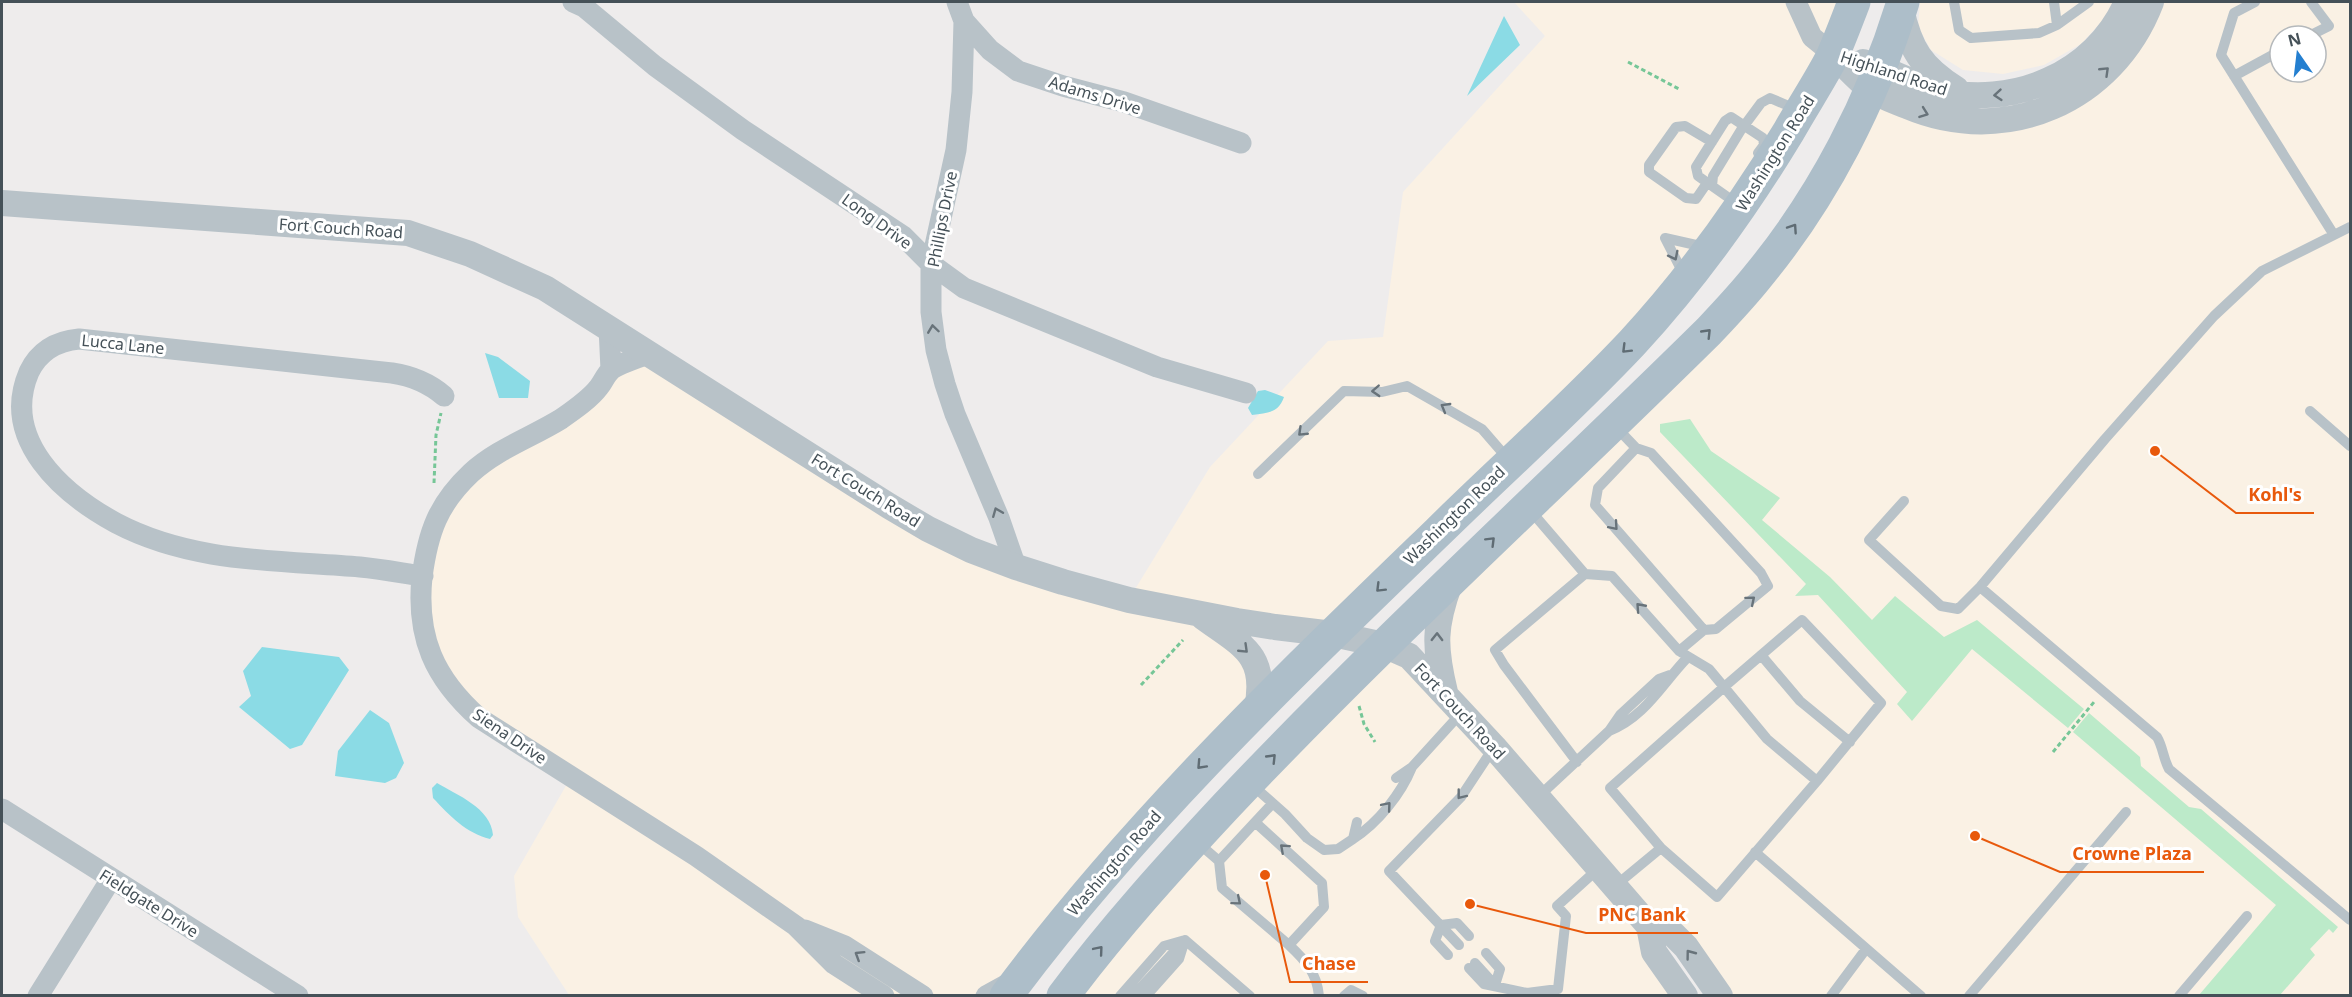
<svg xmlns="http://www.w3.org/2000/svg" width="2352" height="997" font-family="'Noto Sans',sans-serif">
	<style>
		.commercial { fill: #faf1e4; fill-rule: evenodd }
		.green { fill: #bceac9 }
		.water { fill: #8bdbe5 }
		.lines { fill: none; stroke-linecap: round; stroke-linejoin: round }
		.path { stroke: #76c697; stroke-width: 3; stroke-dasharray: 4.5 3; stroke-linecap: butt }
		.service { stroke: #b8c2c8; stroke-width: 10 }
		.minor { stroke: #b8c2c8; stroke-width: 21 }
		.tertiary { stroke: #b8c2c8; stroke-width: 26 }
		.primary { stroke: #adbec9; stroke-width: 33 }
		.oneway { stroke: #68737a }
		.oneway2 { stroke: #5f6c74 }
		.labels { text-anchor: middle; stroke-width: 6; stroke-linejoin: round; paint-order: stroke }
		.street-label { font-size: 16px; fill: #455158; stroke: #fff }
		.leader { fill: none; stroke: #e8590c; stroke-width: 2 }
		.callout-dot { fill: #e8590c; stroke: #fff; stroke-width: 2 }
		.callout-label { font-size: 18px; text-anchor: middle; font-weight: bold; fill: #e8590c; stroke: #fff; stroke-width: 6; stroke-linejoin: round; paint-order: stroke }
	</style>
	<rect width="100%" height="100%" fill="#eeecec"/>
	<path class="commercial" d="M1514,2H1854L1736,216L1333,634L1199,613L1247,650L1260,691L1006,995H569L518,917L514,876L571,777L479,718L422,624L447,500L651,353L889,506L1129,599L1210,467L1328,341L1383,337L1403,192L1545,36Z
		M1920,2H2114L2103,20L2081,44L2044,65L2003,74L1963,70L1931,50L1918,27Z
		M2151,2H2350V995H1720L1650,926L1685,995L1063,996L1384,645L1444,692L1442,605L1709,331L1871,90L1911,108L2043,111ZM2280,36H2316V72H2280Z"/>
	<path class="green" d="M1690,419L1711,451L1780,498L1762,520L1830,577L1872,620L1895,596L1944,637L1977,620L2084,709L2068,728L1972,649L1912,721L1897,704L1907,692L1818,595L1795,596L1806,584L1660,432V424Z
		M2089,713L2140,757L2141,766L2189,807L2201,809L2338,927L2333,933L2329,929L2310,949L2315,955L2280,995H2199L2276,905L2073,732Z"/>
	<path class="water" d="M1504,16L1520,45L1467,96Z
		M485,353L498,357L530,381L528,398H499Z
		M1265,390L1284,397C1278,414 1268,412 1252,415L1248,408L1258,391Z
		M262,647L339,657L349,670L302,745L290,749L239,707L251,696L243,671Z
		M370,710L389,723L404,763L396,778L385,783L335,776L338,751Z
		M437,783C457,795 491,808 493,835L490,839C466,833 450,816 433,798L432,788Z"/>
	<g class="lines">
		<path class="path" d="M1628,62L1679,89
			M434,483L436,435L441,413
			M1141,685L1183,640
			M1359,706L1364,724L1375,742
			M2053,752L2094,702"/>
		<path class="service" d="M1954,2L1959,30L1971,38L2039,33L2057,25L2089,2
			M2054,2L2057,25
			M2255,2L2234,13L2221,55L2334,235
			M2309,36L2329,26L2311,2
			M2234,76L2280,51
			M1707,183L1696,199L1686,198L1649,172V165L1676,127L1685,126L1712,142
			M1712,186L1698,176L1696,167L1725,121L1731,117L1763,138L1764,145L1758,153
			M1739,205L1712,186L1713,176L1741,130L1761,103L1770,98L1798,110
			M1684,275L1665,238L1705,247
			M2310,411L2350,446
			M1615,426L1636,448L1651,453L1761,573L1768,586L1716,629L1704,630L1595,505L1598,488L1636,448
			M1258,474L1344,391L1382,392L1407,386L1482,429L1508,459
			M1904,501L1869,540L1941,606L1958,609L1980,587L2105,439L2214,316L2262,271L2350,227
			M1530,510L1585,574L1495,650L1504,665L1577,762
			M1585,574L1612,576L1679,651L1709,669L1724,687L1802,620L1881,703L1817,781L1717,897L1661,848L1615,886
			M1980,587L2157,737C2163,747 2163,758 2169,769L2350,920
			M1679,651L1704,630
			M1761,655L1800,701L1850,742
			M1609,731C1645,717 1662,684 1687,658
			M1396,778L1412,767L1462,712
			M1251,784L1285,814L1307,838L1324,850L1338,849L1353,839L1357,822
			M1538,797L1609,731L1620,715L1659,679L1670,675
			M1353,839C1378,823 1401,794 1412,767
			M1197,842L1219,861L1222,888L1289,945L1324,907L1322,883L1256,823
			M1661,848L1610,788L1724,687L1767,739L1817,781
			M1755,852L1921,996
			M1219,861L1272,804
			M1441,925L1435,941L1448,955
			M1441,925L1457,923L1469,936
			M1185,940L1250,996
			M1289,945C1305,960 1317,973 1319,996
			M1459,945L1389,871L1461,797L1494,747
			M1486,953L1500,969L1495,985
			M1475,963L1495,985
			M1469,968L1484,984L1527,993L1558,989L1566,916L1557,906L1599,868
			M1120,996L1164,946L1185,940
			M1133,996L1185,940
			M1146,996L1179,959L1184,943
			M1344,996L1351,990L1363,996
			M1831,996L1866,949
			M1969,996L2126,812
			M2179,996L2247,916"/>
		<path class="minor" d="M573,2L584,7L655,66L743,130L903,236L931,264L964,288L1157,367L1246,393
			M957,2L964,21L962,92L956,150L931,264V312L936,350L945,384L955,414L999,518L1016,567
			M1796,2L1812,37L1833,54
			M964,21L990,50L1018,71L1063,86L1124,102L1241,143
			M609,327L611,370
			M651,353C641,357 617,364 610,371C605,376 603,382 599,387C590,399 574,410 561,419C532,437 497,449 471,473C438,504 428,532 422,577C416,637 434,678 479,718L696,856L796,926L834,964L884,996
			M423,576C402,573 381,569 360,567C276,560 192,563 116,523C63,494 0,440 29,372C39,351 57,341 79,339L392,373C412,376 429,383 444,396
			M2,809L298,996
			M805,930L845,946L923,996
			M38,996L111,879
			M986,996L1015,980"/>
		<path class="tertiary" d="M1901,9C1910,49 1921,67 1956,89
			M1833,54C1845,65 1857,79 1870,89C1880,96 1895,101 1907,106C2006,148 2113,101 2151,2
			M1863,62C1888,69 1910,83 1936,90C2012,109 2095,75 2127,2
			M2,203L408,233L470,254L545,288L889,506L928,529L971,550L1016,567L1063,582L1129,600L1237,621L1275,627L1333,634L1384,645L1409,656L1494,747L1649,926L1673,934L1686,947L1720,996
			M1203,617C1241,645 1268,654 1257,708
			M1445,692C1434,647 1434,626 1450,583
			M1649,926L1654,952L1685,996"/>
		<path class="primary" d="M1006,996C1133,825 1286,679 1438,532C1502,469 1570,409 1632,343C1692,278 1743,207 1789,131C1803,106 1819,82 1832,57C1840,39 1847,20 1854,2
			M1063,996C1113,929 1170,866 1227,805C1382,641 1549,489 1709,331C1726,313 1743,295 1758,276C1824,196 1873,100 1903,2"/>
	</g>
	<defs><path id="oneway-chevron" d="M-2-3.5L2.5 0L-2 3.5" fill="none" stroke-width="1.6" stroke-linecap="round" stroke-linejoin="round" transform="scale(1.5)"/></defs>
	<g class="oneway">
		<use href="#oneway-chevron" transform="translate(2105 71) rotate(-44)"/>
		<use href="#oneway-chevron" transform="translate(1998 95) rotate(175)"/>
		<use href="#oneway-chevron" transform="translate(1924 113) rotate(20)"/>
		<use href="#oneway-chevron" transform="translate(1674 256) rotate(63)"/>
		<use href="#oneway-chevron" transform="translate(933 329) rotate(-98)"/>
		<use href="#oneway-chevron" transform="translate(1376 391) rotate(177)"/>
		<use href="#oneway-chevron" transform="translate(1445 407) rotate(-150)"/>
		<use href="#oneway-chevron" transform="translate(1302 432) rotate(136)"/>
		<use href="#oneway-chevron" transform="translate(997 512) rotate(-112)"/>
		<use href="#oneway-chevron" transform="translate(1614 526) rotate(49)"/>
		<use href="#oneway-chevron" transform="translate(1751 600) rotate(-40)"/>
		<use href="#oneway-chevron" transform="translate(1640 607) rotate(-132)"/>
		<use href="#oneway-chevron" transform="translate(1437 637) rotate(-89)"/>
		<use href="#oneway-chevron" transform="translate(1244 649) rotate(44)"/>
		<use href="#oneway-chevron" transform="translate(1461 795) rotate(128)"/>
		<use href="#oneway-chevron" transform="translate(1387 806) rotate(-50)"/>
		<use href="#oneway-chevron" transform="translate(1284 848) rotate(-138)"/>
		<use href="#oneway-chevron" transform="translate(1237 901) rotate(40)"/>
		<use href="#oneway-chevron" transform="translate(1690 954) rotate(-127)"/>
		<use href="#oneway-chevron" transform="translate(859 955) rotate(-148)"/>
	</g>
	<g class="oneway2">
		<use href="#oneway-chevron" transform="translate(1793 228) rotate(-56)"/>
		<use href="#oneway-chevron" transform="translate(1707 333) rotate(-46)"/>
		<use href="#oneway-chevron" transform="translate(1626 349) rotate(135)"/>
		<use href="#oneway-chevron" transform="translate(1491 541) rotate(-45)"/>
		<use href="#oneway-chevron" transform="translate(1380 588) rotate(135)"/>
		<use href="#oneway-chevron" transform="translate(1272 758) rotate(-46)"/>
		<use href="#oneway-chevron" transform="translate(1201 765) rotate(133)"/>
		<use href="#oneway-chevron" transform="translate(1099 950) rotate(-50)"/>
	</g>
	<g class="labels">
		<g class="street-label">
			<text transform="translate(1894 73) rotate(18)" y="6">Highland Road</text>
			<text transform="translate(1095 95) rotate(17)" y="6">Adams Drive</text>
			<text transform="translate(1775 153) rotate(-58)" y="6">Washington Road</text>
			<text transform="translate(942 219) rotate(-79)" y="6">Phillips Drive</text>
			<text transform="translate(877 221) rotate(36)" y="6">Long Drive</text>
			<text transform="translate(341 228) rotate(4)" y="6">Fort Couch Road</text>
			<text transform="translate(123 344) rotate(6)" y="6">Lucca Lane</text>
			<text transform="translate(866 490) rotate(32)" y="6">Fort Couch Road</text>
			<text transform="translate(1454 515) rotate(-44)" y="6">Washington Road</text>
			<text transform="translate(1460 711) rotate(47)" y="6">Fort Couch Road</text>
			<text transform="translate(510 736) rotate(34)" y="6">Siena Drive</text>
			<text transform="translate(1114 863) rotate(-49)" y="6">Washington Road</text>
			<text transform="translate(149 903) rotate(32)" y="6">Fieldgate Drive</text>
		</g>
	</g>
	<path class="leader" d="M2155 451L2236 513H2314M1975 836L2060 872H2204M1470 904L1586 933H1698M1265 875L1290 982H1368"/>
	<g class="callout-dot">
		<circle cx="2155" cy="451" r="6"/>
		<circle cx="1975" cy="836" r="6"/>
		<circle cx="1470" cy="904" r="6"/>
		<circle cx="1265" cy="875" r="6"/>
	</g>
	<g class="callout-label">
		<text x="2275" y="501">Kohl's</text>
		<text x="2132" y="860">Crowne Plaza</text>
		<text x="1642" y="921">PNC Bank</text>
		<text x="1329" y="970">Chase</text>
	</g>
	<rect width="2352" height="997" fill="none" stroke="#455158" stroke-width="6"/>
	<g transform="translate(2298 54) rotate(346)"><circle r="28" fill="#ffffff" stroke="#b5b9bc" stroke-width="1.5"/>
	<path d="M0-4.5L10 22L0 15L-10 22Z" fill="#247fd0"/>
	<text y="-9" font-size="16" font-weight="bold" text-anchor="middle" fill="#455158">N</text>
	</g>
</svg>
